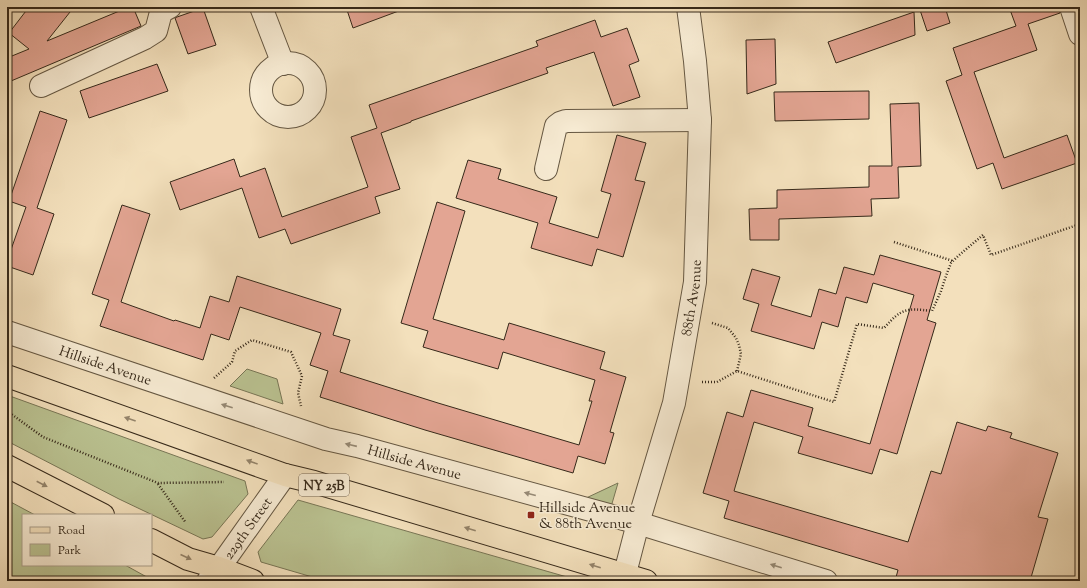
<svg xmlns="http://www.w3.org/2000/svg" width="1087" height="588" font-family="'Sorts Mill Goudy',serif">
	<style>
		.green { fill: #bac291; stroke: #787656 }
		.building { fill: #e3a593; stroke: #36291a }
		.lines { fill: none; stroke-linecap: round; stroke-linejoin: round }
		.minor-casing { stroke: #655742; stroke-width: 24 }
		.major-casing { stroke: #36291a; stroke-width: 24 }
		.path { stroke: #36291a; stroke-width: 2.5; stroke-dasharray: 1 2; stroke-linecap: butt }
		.minor { stroke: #f7ebd3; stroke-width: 22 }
		.major { stroke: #f3e0bc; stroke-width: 22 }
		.oneway { fill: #968a76 }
		.oneway2 { fill: #94846b }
		.poi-dot { fill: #8f2418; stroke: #f7ebd3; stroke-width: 1.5 }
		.labels { text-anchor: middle; stroke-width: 3; stroke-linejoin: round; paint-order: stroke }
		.shield { fill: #f7ebd3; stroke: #706352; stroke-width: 1 }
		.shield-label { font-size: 13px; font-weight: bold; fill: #36291a }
		.street-label { font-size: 14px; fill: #36291a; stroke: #f7ebd3 }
		.poi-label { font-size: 14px; fill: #36291a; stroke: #f7ebd3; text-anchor: start }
	</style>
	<rect width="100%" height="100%" fill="#f3e0bc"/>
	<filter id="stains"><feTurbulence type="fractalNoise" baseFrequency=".005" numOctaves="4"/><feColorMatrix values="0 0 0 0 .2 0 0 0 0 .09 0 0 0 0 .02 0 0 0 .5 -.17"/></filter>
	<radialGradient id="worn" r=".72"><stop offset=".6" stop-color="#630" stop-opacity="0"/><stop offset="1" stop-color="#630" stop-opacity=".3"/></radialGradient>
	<path class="green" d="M247,369L277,379L283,404L230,386Z
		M7,395L245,481L248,494L212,537L203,539L119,499L7,441Z
		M618,483L611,507L584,499Z
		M7,500L35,515H23V565H125L154,581H7Z
		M298,500L581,581H326L261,562L258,552Z"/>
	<path class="building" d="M29,7H74L47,41L129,7H133L141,26L11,81L7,71V58L29,49L9,33Z
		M346,7H403L404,9L353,28Z
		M919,7H945L950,23L927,31Z
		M1009,7H1059L1060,13L1028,24L1037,50L974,72L1004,158L1067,135L1077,163L1002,189L993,163L977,169L946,81L962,75L953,48L1016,26Z
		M203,8L216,45L188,54L175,18L177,17Z
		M914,12L915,35L836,63L828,42Z
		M595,20L601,37L627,28L639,61L629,65L640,97L613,106L594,52L546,68L548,73L411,121V122L381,133L400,189L375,197L380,213L291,244L285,229L259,238L242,188L180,210L170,182L234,159L240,177L265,168L282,217L368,187L351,137L377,128L369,105L538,46L536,41Z
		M775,39L776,84L747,94L746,40Z
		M157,64L168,91L89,118L80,91Z
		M869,91V119L775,121L774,92Z
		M919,103L921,166L898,167L899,198L871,199L872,216L779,219V240H750L749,209L777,208V190L869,187V166H892L890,104Z
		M40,111L67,120L37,208L54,214L33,275L7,266V261L26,207L9,201Z
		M617,135L646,143L635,180L645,182L623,257L597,249L592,266L531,248L538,223L456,198L468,160L501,169L498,179L557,197L549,223L598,238L611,194L601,191Z
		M437,202L465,211L433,319L504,340L509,323L605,352L600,369L626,377L610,432L614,433L605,464L578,456L573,473L425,430L320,397L328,371L310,365L321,333L240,307L229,340L211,334L203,360L100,326L109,300L92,294L122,205L150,214L121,302L174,321L175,320L200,328L210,296L229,302L237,276L341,309L333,335L350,340L340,372L438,403L579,445L592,401H589L595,380L503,352L498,369L423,347L428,331L401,323Z
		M880,255L941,272L927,320L936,323L897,454L880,449L872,474L798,453L803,437L754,422L734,491L908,542L931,471L941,474L957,422L986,431L988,426L1012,433L1010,438L1058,453L1038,517L1048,519L1030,581H895L898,570L724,518L729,501L703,493L727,412L743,417L751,390L813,408L808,426L870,444L914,295L873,283L867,303L846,297L838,327L822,322L814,349L751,331L759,304L743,299L752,269L780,277L771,305L811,317L819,289L836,294L844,267L874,275Z"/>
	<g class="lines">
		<g class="minor-casing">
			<g id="minor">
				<path d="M261,7L283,64"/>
				<path d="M1071,7L1080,34"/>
				<circle cx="288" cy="90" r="27"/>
				<path d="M41,86L145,38L156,31L161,12L170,7"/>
				<path d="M546,169L556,126L560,123L566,121L700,120"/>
				<path id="s1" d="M7,332L326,439L357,446L638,523L826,581"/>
				<path id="s2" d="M208,581L219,568L285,475"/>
				<path id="s3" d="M623,581L638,523L674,403L695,282L700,120L695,61L688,7"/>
			</g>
		</g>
		<g class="major-casing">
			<path id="major" d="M7,376L285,475L314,482L646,581
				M7,466L103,515
				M151,540L188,559L219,568L253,581"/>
		</g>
		<path class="path" d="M894,242L953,261
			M712,323L728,328L736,338L739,345L741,354L737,371
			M214,378L232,362L235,351L252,340L291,352L302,376L298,393L301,406
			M702,382H717L737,371L834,402L857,324L884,328C902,308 906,308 932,311L941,291L946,276L951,263L958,256L983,235L991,255L1080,224
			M7,411L43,437L158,483L224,482
			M158,484L186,523"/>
		<use href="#minor" class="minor"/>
		<use href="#major" class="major"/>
	</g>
	<defs><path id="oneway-solid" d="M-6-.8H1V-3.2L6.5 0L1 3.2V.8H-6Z"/></defs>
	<g class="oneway">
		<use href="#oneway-solid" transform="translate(227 406) rotate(-162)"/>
		<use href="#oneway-solid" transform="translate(351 445) rotate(-167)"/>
		<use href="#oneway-solid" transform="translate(530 494) rotate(-165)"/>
		<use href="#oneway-solid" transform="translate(776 566) rotate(-163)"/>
	</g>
	<g class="oneway2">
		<use href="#oneway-solid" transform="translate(130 419) rotate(-161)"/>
		<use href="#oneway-solid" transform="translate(252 462) rotate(-160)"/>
		<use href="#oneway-solid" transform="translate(42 484) rotate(27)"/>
		<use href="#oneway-solid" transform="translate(470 529) rotate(-163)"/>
		<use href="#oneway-solid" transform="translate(186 557) rotate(24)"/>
		<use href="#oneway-solid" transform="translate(595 566) rotate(-163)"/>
	</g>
	<rect class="poi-dot" x="527" y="511" width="8" height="8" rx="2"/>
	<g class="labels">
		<rect class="shield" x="299" y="474" width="50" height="22" rx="3"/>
		<g class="shield-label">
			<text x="324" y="490">NY 25B</text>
		</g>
		<g class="street-label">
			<text dy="5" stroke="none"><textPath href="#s3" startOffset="292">88th Avenue</textPath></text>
			<text dy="5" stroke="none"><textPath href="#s1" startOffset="104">Hillside Avenue</textPath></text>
			<text dy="5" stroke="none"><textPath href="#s1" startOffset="428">Hillside Avenue</textPath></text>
			<text dy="5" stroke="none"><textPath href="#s2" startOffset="66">229th Street</textPath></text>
		</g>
		<g class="poi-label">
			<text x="539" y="512">Hillside Avenue<tspan x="539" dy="16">&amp; 88th Avenue</tspan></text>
		</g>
	</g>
	<rect width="1087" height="588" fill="none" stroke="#f3e0bc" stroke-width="24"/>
	<rect x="8" y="8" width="1071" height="572" fill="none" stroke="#36291a" stroke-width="2"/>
	<rect x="12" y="12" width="1063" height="564" fill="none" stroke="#36291a"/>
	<rect x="22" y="514" width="130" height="52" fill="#f7ebd3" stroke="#aa9d89"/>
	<rect x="30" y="527" width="20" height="6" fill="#f3e0bc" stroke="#aa9d89"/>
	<text x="58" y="534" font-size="12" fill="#36291a">Road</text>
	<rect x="30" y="544" width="20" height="12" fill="#bac291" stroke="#aa9d89"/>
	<text x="58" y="554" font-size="12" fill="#36291a">Park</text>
	<rect width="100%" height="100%" filter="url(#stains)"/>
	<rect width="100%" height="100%" fill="url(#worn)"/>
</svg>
